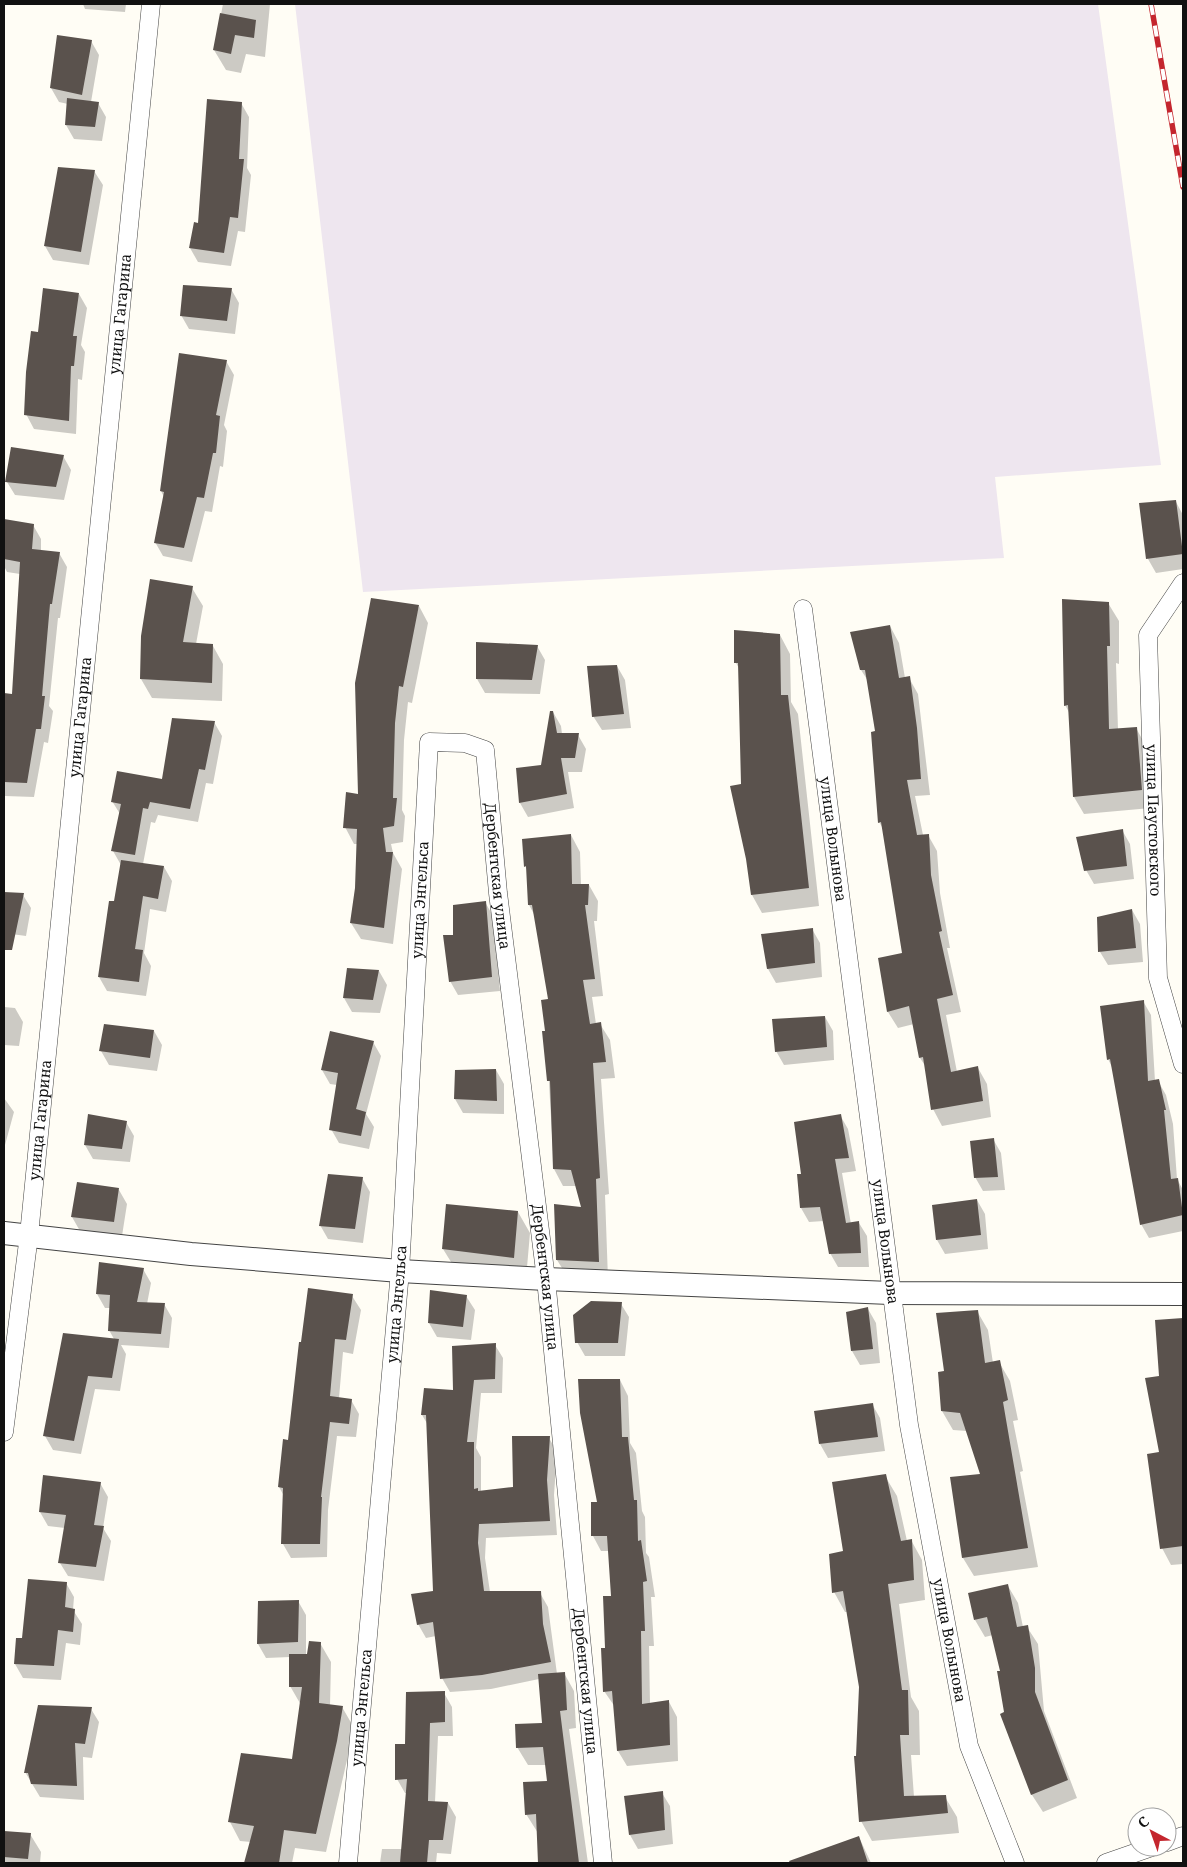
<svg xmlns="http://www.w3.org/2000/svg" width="1187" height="1867" font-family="'Noto Serif',serif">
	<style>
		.industrial { fill: #eee6ef }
		.shadow { fill: #0003 }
		.building { fill: #5a524d }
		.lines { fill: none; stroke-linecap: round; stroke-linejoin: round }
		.minor-casing { stroke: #444; stroke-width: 19 }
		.tertiary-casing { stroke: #444; stroke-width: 24 }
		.minor { stroke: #fff; stroke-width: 18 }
		.tertiary { stroke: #fff; stroke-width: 22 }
		.rail-casing { stroke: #c4262e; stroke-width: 5.5 }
		.rail { stroke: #fff; stroke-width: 4; stroke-dasharray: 11; stroke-linecap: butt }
		.labels { text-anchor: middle; stroke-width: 5; stroke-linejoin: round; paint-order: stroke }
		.street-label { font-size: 15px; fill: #111; stroke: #fff }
	</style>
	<rect width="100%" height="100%" fill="#fffdf5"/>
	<path class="industrial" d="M295,4H1098L1161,465L995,477L1004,558L363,592Z"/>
	<path class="shadow" d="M83,4H126L125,12L85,9Z
		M223,4H270L265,57L246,54L241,73L226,70L214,50Z
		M91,41L99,55L91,102L98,103L106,117L102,141L74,139L66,125L68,104L59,102L51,88Z
		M241,103L249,117L247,168L251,175L245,232L238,231L231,266L198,262L190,248Z
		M94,171L103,185L89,265L53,260L45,246Z
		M231,289L239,303L235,334L189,329L181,315Z
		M79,294L87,308L81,345L85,352L82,380L78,379L76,434L34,429L26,414Z
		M226,361L234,375L224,425L227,431L223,467L220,466L212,512L205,511L192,562L163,556L155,542L164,497L161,491Z
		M63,456L71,470L64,500L15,495L7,482Z
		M1176,502L1183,515V569L1156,573L1148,559L1141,504Z
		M4,520L33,525L41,539V551L59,553L67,567L60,618H58L49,706L53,711L48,743L44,742L34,797L5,796L4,793V694L13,695L20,574L7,572L4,566Z
		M192,588L203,606L196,644L213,646L223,664L222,701L152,698L141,679L142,637Z
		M1108,603L1119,621V664L1116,663L1118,730L1136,728L1146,746L1151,808L1084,814L1074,797L1070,714L1065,705Z
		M419,606L428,623L412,703L408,702L404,740L402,810L405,816L403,842L391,844L393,853L402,869L393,944L361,939L351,923L356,888L358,844H354L345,827L359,795Z
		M890,626L899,643L905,678H909L918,694L930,795L915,796L923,835H928L937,851L940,893L950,948H947L961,1012L946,1015L957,1072L978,1068L987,1084L991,1117L942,1126L933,1109L926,1067L920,1058L914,1024L898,1028L888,1012L880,959L904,954L884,830L879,822L876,732L868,681L861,670Z
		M780,635L790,654L791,702L798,714L819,906L762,913L752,895L743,786L740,670L736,663Z
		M478,643L537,646L545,660L540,694L485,693L477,679Z
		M617,666L625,680L631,728L602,730L593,716Z
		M553,712L561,726L562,734L578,735L586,749L582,772H568L574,808L528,817L520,803L518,769L542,766Z
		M214,722L222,736L213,784L206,783L198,822L158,815L155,823L151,822L143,864L164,867L172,881L166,912L150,909L144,953L151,966L146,996L107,991L99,977L115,903L121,865L113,851L120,814L112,801L163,780Z
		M1122,830L1130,844L1134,879L1094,884L1086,870Z
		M571,835L580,852L581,885H589L598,901L597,921H594L603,996L592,997L596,1024H600L610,1040L615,1078L601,1079L609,1194L605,1195L608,1279L567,1276L557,1260L583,1208L577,1186H563L554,1169L546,1032L549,1000L535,916L529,905L528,871L525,866Z
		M4,893L23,895L31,908L26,936L4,933Z
		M485,902L493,916L500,991L458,995L450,981L455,936Z
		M1132,910L1140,924L1143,962L1108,965L1100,952Z
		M812,929L820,943L822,977L776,983L768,969L763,935Z
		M379,971L387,985L380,1013L352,1012L344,998Z
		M1143,1001L1151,1015L1155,1081H1158L1166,1095L1173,1124L1177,1179L1183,1190V1231L1149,1238L1141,1224L1113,1069L1108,1059Z
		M4,1007L15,1008L23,1022L19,1046L4,1045Z
		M825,1017L833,1031L834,1060L784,1065L776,1051Z
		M154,1031L162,1045L157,1071L109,1065L101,1051Z
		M373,1042L381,1056L366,1114L374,1127L369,1149L339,1143L331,1129L337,1085L330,1084L322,1070Z
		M496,1070L504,1084V1114L463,1113L455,1099Z
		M4,1098L14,1112L5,1145L4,1144Z
		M840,1115L848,1129L856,1171L842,1173L851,1224L859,1223L867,1236L869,1267H838L830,1253L824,1221L809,1222L801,1208L803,1175Z
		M126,1122L134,1136L130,1162L93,1159L85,1145Z
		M993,1139L1001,1153L1005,1190L983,1191L975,1177Z
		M362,1178L370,1192L363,1243L328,1239L320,1225Z
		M78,1183L119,1190L127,1204L122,1236L80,1231L72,1217Z
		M977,1200L985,1214L988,1249L945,1254L937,1240Z
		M518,1212L530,1233L526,1279L456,1270L443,1249Z
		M143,1269L151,1283L147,1304H164L172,1318L169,1348L121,1345L126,1354L120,1391L95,1389L81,1454L53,1450L45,1436L51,1394L114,1339L109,1330L110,1308H105L97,1294Z
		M352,1296L361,1310L353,1354L343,1352L339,1398L351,1400L359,1414L356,1437L337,1436L328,1510L327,1557L291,1558L283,1544L284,1496L279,1487L289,1441Z
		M466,1296L475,1310L471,1340L437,1337L429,1323Z
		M621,1304L629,1317L625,1356H585L577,1342Z
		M868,1309L876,1323L880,1363L860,1365L852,1351Z
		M977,1311L988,1330L993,1363L999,1362L1010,1381L1018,1420L1013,1421L1023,1471L1020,1472L1038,1567L974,1576L963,1558L981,1475L967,1431L953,1430L942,1411L945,1372Z
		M1183,1319V1564L1171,1565L1162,1548L1160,1377L1156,1321Z
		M495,1345L503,1358L502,1393H481L476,1448L481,1457V1492L514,1489L549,1438L557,1452L554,1495L557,1535L486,1538L485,1558L490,1592L540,1593L548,1607L557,1674L564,1673L574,1691L576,1728L569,1729L588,1863H540L538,1833L526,1814L548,1782L546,1765H528L517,1747L543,1724L539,1679L491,1689L450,1692L442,1678L436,1636L426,1638L418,1624L434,1592L428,1425L422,1415L454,1391Z
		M620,1380L628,1396L630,1443L636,1453L642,1511L645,1517L646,1553L649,1557L655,1597H651L654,1646H649L650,1704L669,1702L677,1717L678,1761L627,1766L618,1751L615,1707L604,1691L606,1649L612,1597L609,1551H601L593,1536Z
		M872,1404L880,1418L885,1451L828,1458L820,1444Z
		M885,1476L897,1496L907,1541L911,1540L922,1560L925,1600L899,1604L911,1697L919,1711L920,1755H911L914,1797H945L957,1817L959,1833L872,1841L861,1821L858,1757L861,1687L848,1612H845L834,1592L845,1552Z
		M100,1483L108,1497L103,1528L111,1541L104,1581L68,1576L60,1563L65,1528L48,1526L40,1512Z
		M66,1583L74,1597L73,1610L82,1624L80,1645L66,1643L61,1680L23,1678L15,1664L23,1639Z
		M1008,1586L1018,1603L1023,1627H1027L1038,1644L1044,1711L1077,1798L1043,1812L1032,1795L1001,1714L1006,1713L1001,1672L993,1635L985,1637L975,1620Z
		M298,1601L306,1615V1655L320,1643L331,1662L330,1706L342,1707L353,1726L347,1760L326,1852L295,1848L292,1863H246L251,1842L240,1841L230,1822L293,1760L301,1705L290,1686V1657L266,1658L258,1644Z
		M444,1693L452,1707L453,1736H438L435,1802L448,1803L456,1817L451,1854L437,1853L436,1863H380L382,1849H403L407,1793H405L397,1779L406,1745Z
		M91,1709L99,1722L92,1758L83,1757L84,1800L40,1797L25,1772Z
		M662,1793L670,1806L673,1844L638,1849L630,1835L625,1797Z
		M4,1832L30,1834L41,1852L40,1863H4Z
		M859,1837L871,1863H814L811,1854Z"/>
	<path class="building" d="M220,13L256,20L254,38L235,35L231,54L213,50Z
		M57,35L92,40L82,95L50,88Z
		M67,98L99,102L95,127L65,125Z
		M207,99L242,102L239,159H244L238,218L230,217L224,253L189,248L194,222L198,223Z
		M58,167L95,170L81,252L44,246Z
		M183,285L232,288L227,321L180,316Z
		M43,288L79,293L73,336H77L74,366H71L69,421L24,415L26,372L31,331L38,332Z
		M179,353L227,360L216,415L220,416L216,453H213L204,498L197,497L184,548L154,543L164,492L160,491Z
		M11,447L64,455L56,487L5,482Z
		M1176,500L1183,554L1146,559L1139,503Z
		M4,519L34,524L32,549L60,552L52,604H50L42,696H45L41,729H36L27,783L4,782V693L12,694L20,562L4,559Z
		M150,579L193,586L183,642L213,644L212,683L140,679L141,636Z
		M371,598L419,605L403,687L399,686L395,723L393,798H397L394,826L383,828L386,852H393L384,928L350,923L355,888L357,829L343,828L346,792L358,794L355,683Z
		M1062,599L1109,602L1110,646H1107L1109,729L1137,727L1142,790L1073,797L1068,705L1064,706Z
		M890,625L899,678L910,676L917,728L921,779L907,780L917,835L929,834L931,875L942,931L939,932L953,995L937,999L951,1072L978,1066L983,1101L931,1110L923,1057L919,1058L909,1006L887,1012L878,958L902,953L881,822L878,823L871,732L875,731L865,670H860L850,632Z
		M734,630L780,634L781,695H788L809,888L751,895L746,859L730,786L741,784L738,663H734Z
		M476,642L538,645L532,680L476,679Z
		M617,665L624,714L592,717L587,666Z
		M550,711H553L557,733H579L575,758H561L567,794L519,803L516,768L541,765Z
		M172,718L215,721L205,770L199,769L190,809L150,802L148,809L143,808L135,855L111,851L121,804L111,802L117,771L162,779Z
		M1123,829L1127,866L1084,871L1076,837Z
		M571,834L572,884H589L588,905H585L595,979L583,980L590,1024L601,1022L606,1062L593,1063L600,1178L596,1179L599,1262L556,1260L554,1204L581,1207L571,1170L553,1169L550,1081H547L542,1031H545L541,1000L548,999L532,905H528L526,866L524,867L522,839Z
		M121,860L164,866L158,899L143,896L135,949L143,950L139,982L98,977L109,901H114Z
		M4,892L24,893L12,950H4Z
		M486,901L492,977L449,982L443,935H453V905Z
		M1132,909L1136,948L1098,952L1097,917Z
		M813,928L815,963L767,969L761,934Z
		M347,968L379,970L373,1000L343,998Z
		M1144,1000L1148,1081L1159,1079L1166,1110H1164L1171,1179L1178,1178L1183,1215L1140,1225L1110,1059L1107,1060L1100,1006Z
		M825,1016L827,1047L775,1052L772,1019Z
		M104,1024L154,1030L150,1058L99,1051Z
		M330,1031L374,1041L356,1109L366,1112L361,1136L329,1130L338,1073L321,1070Z
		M496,1069L497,1101L454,1099L455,1070Z
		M88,1114L127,1121L122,1149L84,1145Z
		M841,1114L849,1158L835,1159L846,1223L859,1221L861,1253L829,1254L820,1207L800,1208L797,1174H801L794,1122Z
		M994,1138L998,1177L974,1178L970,1141Z
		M328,1174L363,1177L355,1229L319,1226Z
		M77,1182L119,1188L114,1222L71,1217Z
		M977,1199L981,1235L936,1240L932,1205Z
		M446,1204L518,1211L514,1258L442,1249Z
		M99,1262L144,1268L137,1302L165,1303L161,1334L108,1331L110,1295L96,1294Z
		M308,1288L353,1294L346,1340L335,1339L330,1396L352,1399L349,1424L330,1422L321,1497H322L320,1544H281L283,1488L278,1487L283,1439L288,1440L299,1342H301Z
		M430,1290L467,1295L463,1327L428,1323Z
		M591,1301L622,1302L618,1343H575L573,1315Z
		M868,1307L873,1349L851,1351L846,1312Z
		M978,1310L985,1363L1000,1360L1008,1400L1003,1402L1028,1548L962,1558L950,1477L980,1474L960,1413L941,1411L938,1372L944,1371L936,1313Z
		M1183,1318V1546L1160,1549L1147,1454L1159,1452L1145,1378L1159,1376L1155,1320Z
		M63,1333L119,1339L112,1378L88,1376L74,1441L43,1436Z
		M496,1343L495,1379L474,1380L467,1442H474V1489L478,1488V1491L513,1487L512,1436H550L547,1480L550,1521L479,1524L478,1543L484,1591H541L543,1624L551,1662L482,1675L440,1679L433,1622L417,1625L411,1594L433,1591L426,1415H421L424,1388L453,1390L452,1346Z
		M578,1379H620L622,1437H628L634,1500H637L638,1541L641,1540L647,1581L643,1582L645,1631H641L642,1704L669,1700L670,1745L617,1751L612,1691L603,1692L601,1648H605L603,1596H611L607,1536H591V1502H597L580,1413Z
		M873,1403L878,1437L819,1444L814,1411Z
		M886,1474L901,1541L912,1539L914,1580L888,1584L902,1690H908L909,1735H900L904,1796L946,1795L948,1813L859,1822L854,1756H856L859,1687L843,1591L832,1593L829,1554L843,1551L832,1482Z
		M43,1475L101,1482L94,1525L104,1526L96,1567L58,1563L66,1515L39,1512Z
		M28,1579L67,1582L65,1607L75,1609L73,1632L58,1630L54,1666L14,1664L16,1638H22Z
		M1008,1584L1017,1627L1028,1625L1035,1668V1692L1068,1780L1031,1795L1000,1714L1004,1712L997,1671H1000L987,1617L974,1620L968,1593Z
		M299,1600L298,1642L257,1644L258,1601Z
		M309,1641L321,1642L319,1703L343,1706L337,1741L316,1834L284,1830L279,1863H244L254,1826L228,1822L241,1753L292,1759L302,1687H289V1654H307Z
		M565,1672L567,1710L560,1711L579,1863H538L536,1814L525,1815L523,1782L547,1781L543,1747L516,1748L515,1724L542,1723L538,1674Z
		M445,1691V1722L430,1723L428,1801L448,1802L443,1840H429L427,1863H400L407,1779L395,1780V1744H405L406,1692Z
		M38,1705L92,1707L85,1744L75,1743L77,1786L31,1784L28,1773H24Z
		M663,1791L665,1830L629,1835L624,1796Z
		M4,1831L31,1833L28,1859L4,1857Z
		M859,1836L868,1863H790L789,1861Z"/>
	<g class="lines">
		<g class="minor-casing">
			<g id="minor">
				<path id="s1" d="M1183,583L1148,635L1158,978L1183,1064"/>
				<path id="s2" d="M803,609L909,1425L969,1746L1015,1863"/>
				<path id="s3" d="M4,1432L29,1235L151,4"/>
				<path d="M1167,1842L1183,1836"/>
				<path id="s4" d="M348,1863L400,1271L429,742L465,743L485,750L498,893L546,1279L603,1863"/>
				<path d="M1106,1863L1152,1847"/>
			</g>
		</g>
		<g class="tertiary-casing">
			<path id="tertiary" d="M4,1233L191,1254L400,1271L546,1279L890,1293L1183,1294"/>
		</g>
		<use href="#minor" class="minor"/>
		<use href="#tertiary" class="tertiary"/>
		<g class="rail-casing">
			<path id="rail" d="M1151,4L1183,187"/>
		</g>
		<use href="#rail" class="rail"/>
	</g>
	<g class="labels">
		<g class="street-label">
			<text dy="5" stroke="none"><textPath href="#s3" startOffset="1124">улица Гагарина</textPath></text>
			<text dy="5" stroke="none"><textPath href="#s3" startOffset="719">улица Гагарина</textPath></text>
			<text dy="5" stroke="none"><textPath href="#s1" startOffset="248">улица Паустовского</textPath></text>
			<text dy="5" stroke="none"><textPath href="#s2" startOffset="232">улица Волынова</textPath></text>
			<text dy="5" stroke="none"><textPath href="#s4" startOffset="1308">Дербентская улица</textPath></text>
			<text dy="5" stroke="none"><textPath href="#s4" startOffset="966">улица Энгельса</textPath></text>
			<text dy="5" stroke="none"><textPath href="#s3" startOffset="314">улица Гагарина</textPath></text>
			<text dy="5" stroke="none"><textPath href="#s2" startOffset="638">улица Волынова</textPath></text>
			<text dy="5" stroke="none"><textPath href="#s4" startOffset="1712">Дербентская улица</textPath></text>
			<text dy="5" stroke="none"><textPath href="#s4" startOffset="561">улица Энгельса</textPath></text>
			<text dy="5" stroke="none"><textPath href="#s2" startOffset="1042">улица Волынова</textPath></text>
			<text dy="5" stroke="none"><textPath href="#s4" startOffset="2118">Дербентская улица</textPath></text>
			<text dy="5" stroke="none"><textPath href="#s4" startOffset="156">улица Энгельса</textPath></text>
		</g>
	</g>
	<rect width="1187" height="1867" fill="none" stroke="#111111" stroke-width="10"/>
	<g transform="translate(1152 1832) rotate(319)"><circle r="24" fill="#ffffff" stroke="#a0a0a0"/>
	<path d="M0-4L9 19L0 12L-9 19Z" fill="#c4262e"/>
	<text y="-8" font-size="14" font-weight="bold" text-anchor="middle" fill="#111111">С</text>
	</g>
</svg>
